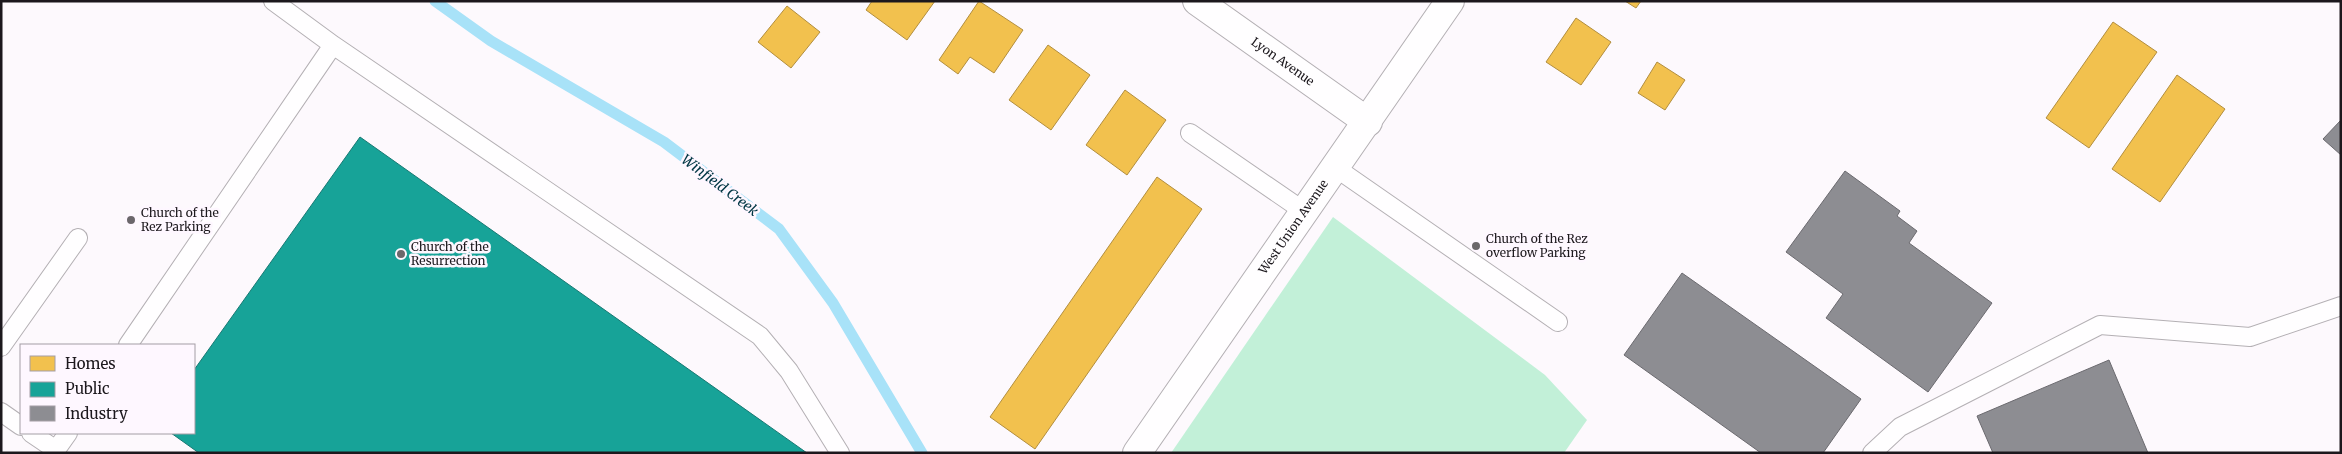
<svg xmlns="http://www.w3.org/2000/svg" width="2342" height="454" font-family="Merriweather,serif">
	<style>
		.green { fill: #c2f0d8 }
		.homes { fill: #f2c14e; stroke: #b28e3f }
		.public { fill: #17a398; stroke: #187973 }
		.industry { fill: #8d8d92; stroke: #6b6a6f }
		.lines { fill: none; stroke-linecap: round; stroke-linejoin: round }
		.stream { stroke: #a8e2f8; stroke-width: 11 }
		.lane-casing { stroke: #b4b0b4; stroke-width: 20 }
		.street-casing { stroke: #b4b0b4; stroke-width: 30 }
		.lane { stroke: #fffeff; stroke-width: 18 }
		.street { stroke: #fffeff; stroke-width: 28 }
		.poi-dot { fill: #6b676b; stroke: #fef7ff; stroke-width: 2 }
		.labels { text-anchor: middle; stroke-width: 5; stroke-linejoin: round; paint-order: stroke }
		.street-label { font-size: 12px; fill: #1c181d; stroke: #fef7ff }
		.poi-label { font-size: 12px; fill: #1c181d; stroke: #fef7ff; text-anchor: start }
		.water-label { font-size: 14px; font-style: italic; fill: #003644; stroke: #fef7ff }
	</style>
	<rect width="100%" height="100%" fill="#fdf9fd"/>
	<path class="green" d="M1333,217L1545,375L1587,420L1564,453H1171Z"/>
	<path class="homes" d="M872,1H935L907,40L866,10Z
		M979,1L1023,30L994,73L970,57L958,74L939,60Z
		M1625,1H1641L1636,8Z
		M787,6L820,32L791,68L758,42Z
		M1576,18L1611,42L1581,85L1546,62Z
		M2113,22L2157,52L2089,148L2046,118Z
		M1048,45L1090,75L1051,130L1009,100Z
		M1657,62L1685,80L1665,110L1638,93Z
		M2177,75L2225,109L2160,202L2112,169Z
		M1125,90L1166,120L1127,175L1086,145Z
		M1157,177L1202,209L1035,449L990,417Z"/>
	<path class="public" d="M360,137L807,453H199L171,433H194V370Z"/>
	<path class="industry" d="M2341,120V155L2323,139Z
		M1845,171L1900,211L1897,216L1917,231L1909,243L1992,303L1928,392L1826,318L1843,294L1786,252Z
		M1682,273L1861,399L1823,453H1761L1624,355Z
		M2109,360L2148,453H1993L1977,416Z"/>
	<g class="lines">
		<path class="stream" d="M435,1L491,41L664,142L779,229L833,303L922,453"/>
		<g class="lane-casing">
			<path id="lane" d="M333,45L760,336L789,371L840,453
				M1190,133L1305,212
				M1336,168L1558,322
				M128,345L333,45L273,1
				M1,347L78,238
				M1,412L21,426
				M31,433L56,450L68,433
				M1872,453L1900,427L2100,325L2250,337L2341,306"/>
		</g>
		<g class="street-casing">
			<g id="street">
				<path id="s1" d="M1197,1L1368,122"/>
				<path id="s2" d="M1137,453L1450,1"/>
			</g>
		</g>
		<use href="#lane" class="lane"/>
		<use href="#street" class="street"/>
	</g>
	<g class="poi-dot">
		<circle cx="131" cy="220" r="5"/>
		<circle cx="1476" cy="246" r="5"/>
		<circle cx="401" cy="254" r="5"/>
	</g>
	<g class="labels">
		<g class="street-label">
			<text dy="4" stroke="none"><textPath href="#s1" startOffset="105">Lyon Avenue</textPath></text>
			<text dy="4" stroke="none"><textPath href="#s2" startOffset="275">West Union Avenue</textPath></text>
		</g>
		<g class="poi-label">
			<text x="141" y="217">Church of the<tspan x="141" dy="14">Rez Parking</tspan></text>
			<text x="1486" y="243">Church of the Rez<tspan x="1486" dy="14">overflow Parking</tspan></text>
			<text x="411" y="251">Church of the<tspan x="411" dy="14">Resurrection</tspan></text>
		</g>
		<g class="water-label">
			<text transform="translate(720 185) rotate(37)" y="5">Winfield Creek</text>
		</g>
	</g>
	<rect width="2342" height="454" fill="none" stroke="#1c181d" stroke-width="5"/>
	<rect x="20" y="344" width="175" height="90" fill="#fef7ff" stroke="#a49ea5"/>
	<rect x="30" y="356" width="25" height="15" fill="#f2c14e" stroke="#a49ea5"/>
	<text x="65" y="369" font-size="15" fill="#1c181d">Homes</text>
	<rect x="30" y="382" width="25" height="15" fill="#17a398" stroke="#a49ea5"/>
	<text x="65" y="394" font-size="15" fill="#1c181d">Public</text>
	<rect x="30" y="406" width="25" height="15" fill="#8d8d92" stroke="#a49ea5"/>
	<text x="65" y="419" font-size="15" fill="#1c181d">Industry</text>
</svg>
